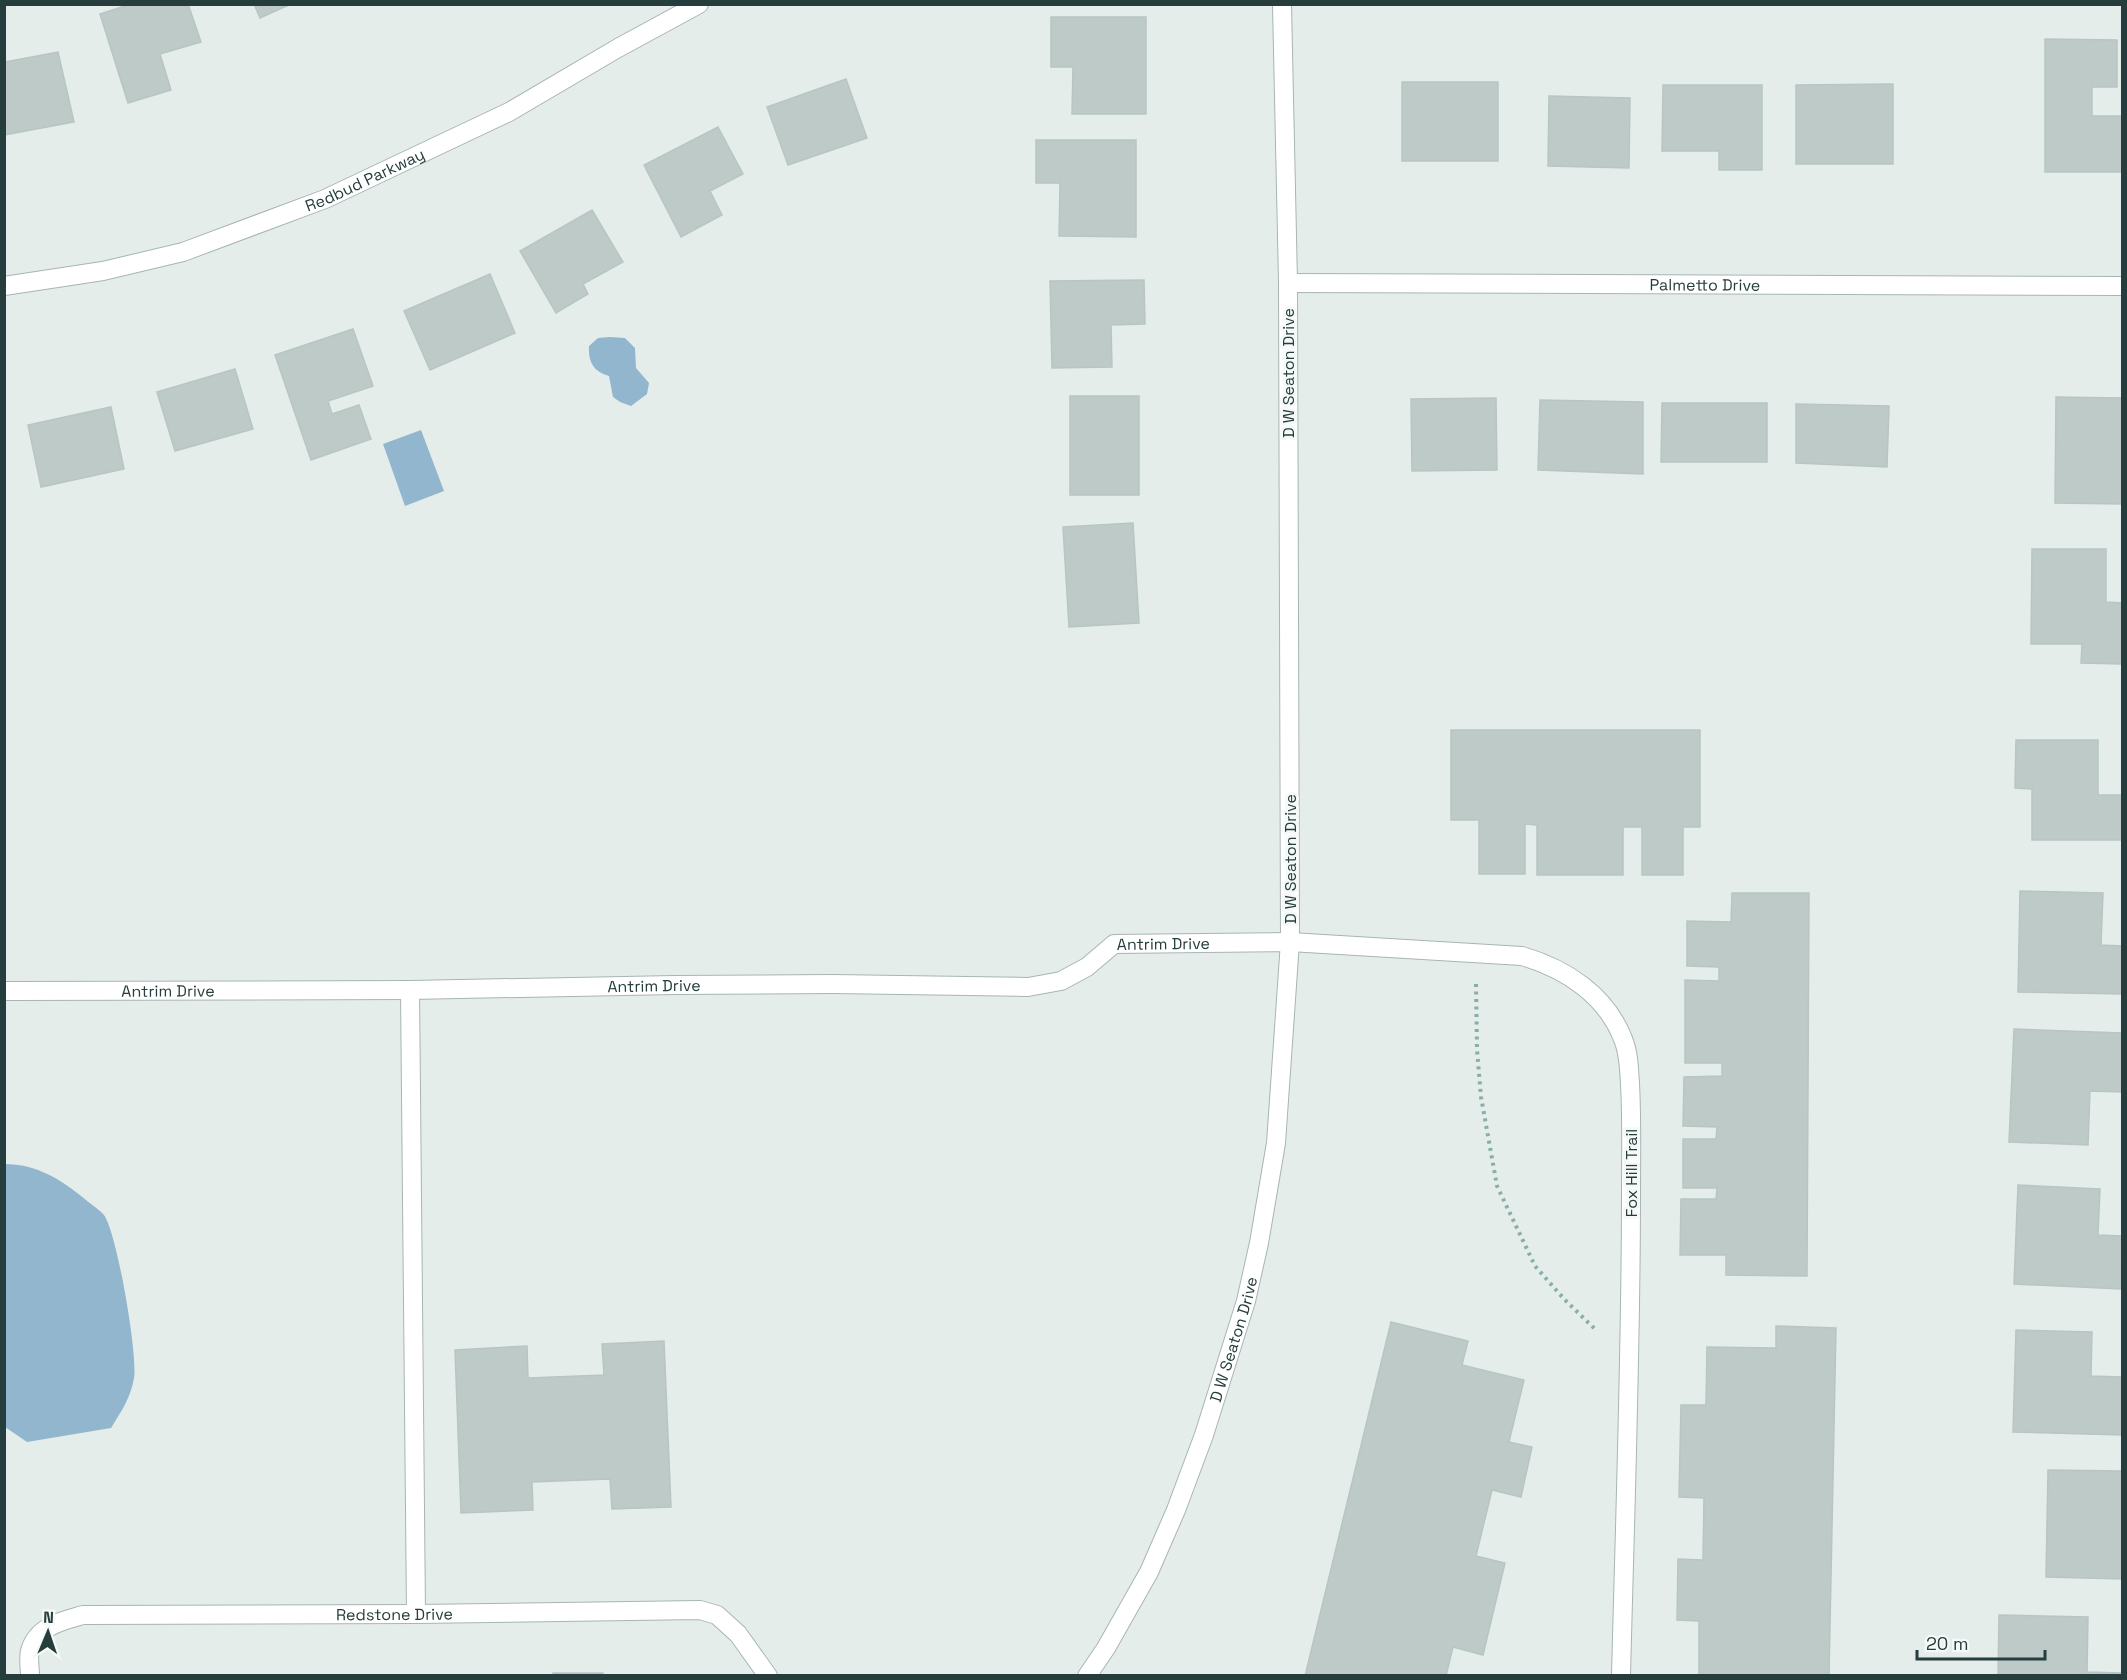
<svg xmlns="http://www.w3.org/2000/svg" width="2127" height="1680" font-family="'Space Grotesk',sans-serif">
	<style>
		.water { fill: #91b6cd }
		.building { fill: #bdcac8; stroke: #b7c6c3; stroke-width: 1.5 }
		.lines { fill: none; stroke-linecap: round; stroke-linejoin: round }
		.minor-casing { stroke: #a8b5b3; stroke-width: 20 }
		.path { stroke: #88aeaa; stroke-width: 4; stroke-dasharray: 3 4.5; stroke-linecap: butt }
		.minor { stroke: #fff; stroke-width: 18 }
		.labels { text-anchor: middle; stroke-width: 6; stroke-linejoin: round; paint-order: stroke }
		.street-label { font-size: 16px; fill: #253d3c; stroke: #f5f9f8 }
	</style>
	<rect width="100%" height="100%" fill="#e5edeb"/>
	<path class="water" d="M610,337L625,338L635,348L636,368L649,383L647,394L631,406L620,402L613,397L609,376C593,372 588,361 589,346L598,338Z
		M421,430L444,491L405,506L383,444Z
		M4,1164C37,1164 62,1180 86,1200C92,1205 100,1210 104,1215C117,1233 138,1355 134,1378C131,1397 121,1412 111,1428L27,1442L5,1427Z"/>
	<path class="building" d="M131,4H188L201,42L160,54L171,90L128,103L100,14Z
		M254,4H291L260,18Z
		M1051,17H1146V114H1072L1073,67H1051Z
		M2045,39L2117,40V87H2092V116H2122V172H2045Z
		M58,52L74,122L4,135V62Z
		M846,79L867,138L788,165L767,107Z
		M1402,82H1498V161H1402Z
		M1893,84V164H1796V85Z
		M1663,85H1762V170H1719V151H1662Z
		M1549,96L1630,98L1629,168L1548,166Z
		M718,127L743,174L710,191L722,215L681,237L644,165Z
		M1036,140H1136V237L1059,236L1060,183H1036Z
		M592,210L623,262L583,284L588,294L556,313L520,251Z
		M490,274L515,333L430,370L404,311Z
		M1144,280L1145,324L1111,325L1112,367L1052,368L1050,281Z
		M353,329L373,386L328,401L332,414L359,405L371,439L311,460L275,355Z
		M235,369L253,429L175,451L157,392Z
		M1070,396H1139V495H1070Z
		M2056,397L2122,398V504L2055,503Z
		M1496,398L1497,470L1412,471L1411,399Z
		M1540,400L1643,402V474L1538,470Z
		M1662,403H1767V462H1661Z
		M1796,404L1889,406L1887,467L1796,463Z
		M111,407L124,469L41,487L28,425Z
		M1133,523L1139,623L1069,627L1063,527Z
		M2032,549H2106V602L2122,603V664L2081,663L2082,644H2031Z
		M1451,730H1700V827H1683V875H1642V827H1623V875H1537V825L1525,824V874H1479V820H1451Z
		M2016,740H2098V795H2122V840H2032V789L2015,788Z
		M2020,891L2103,893L2101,945L2122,946V994L2018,992Z
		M1732,893H1809L1807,1276L1726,1275V1255H1680L1681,1199H1716L1717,1188H1683V1139H1716L1717,1127L1683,1126L1684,1077L1722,1076V1063H1685V980L1719,981V967L1687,966V921L1731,922Z
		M2014,1029L2122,1033V1092L2090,1091L2088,1145L2009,1142Z
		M2018,1185L2100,1189L2098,1235L2122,1236L2121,1289L2014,1284Z
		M1391,1322L1468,1341L1462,1365L1524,1380L1509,1442L1532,1447L1521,1497L1492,1490L1476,1556L1505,1563L1483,1655L1453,1647L1446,1676H1305Z
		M1776,1326L1836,1328L1829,1676H1699V1621L1677,1620L1678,1559L1703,1560L1704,1498L1679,1497L1681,1405H1706L1707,1347L1776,1348Z
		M2016,1330L2092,1332L2091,1376L2122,1377V1435L2013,1432Z
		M664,1341L671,1507L612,1509L610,1479L532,1482L533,1510L461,1513L455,1350L527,1346L528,1378L604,1375L602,1344Z
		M2048,1470L2122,1471V1579L2046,1577Z
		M1999,1615L2088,1617L2087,1672L2121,1673V1676H1998Z
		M553,1673H603V1676H553Z"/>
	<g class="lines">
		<g class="minor-casing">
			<g id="minor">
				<path id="s1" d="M1288,283L2122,286"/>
				<path id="s2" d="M4,286L103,271L183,252L325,199L509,112L618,48L699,4"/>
				<path d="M410,990L416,1614"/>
				<path id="s3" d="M4,991L410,990L675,985L833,984L1028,987L1061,981L1087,967L1114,944L1290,942L1522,956C1566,969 1606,995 1623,1039C1629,1053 1629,1070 1630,1084C1632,1121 1631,1157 1631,1193C1631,1354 1625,1515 1621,1676"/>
				<path id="s4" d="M30,1676C30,1668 28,1658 30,1651C37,1626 62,1621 83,1615L416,1614L700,1610L717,1615L738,1634L768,1676"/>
				<path id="s5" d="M1087,1676L1106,1648L1149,1572L1176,1510L1204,1435L1246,1301L1259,1243L1276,1143L1290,942L1288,283L1282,4"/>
			</g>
		</g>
		<path class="path" d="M1476,984L1477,1050L1481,1097L1497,1186L1535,1266L1564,1299L1597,1331"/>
		<use href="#minor" class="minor"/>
	</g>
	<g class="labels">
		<g class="street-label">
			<text dy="6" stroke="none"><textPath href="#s2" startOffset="378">Redbud Parkway</textPath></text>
			<text dy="6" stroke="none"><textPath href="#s1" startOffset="417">Palmetto Drive</textPath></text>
			<text transform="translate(1288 373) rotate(-90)" y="6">D W Seaton Drive</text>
			<text transform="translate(1290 859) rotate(-90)" y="6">D W Seaton Drive</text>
			<text dy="6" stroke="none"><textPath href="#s3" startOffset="1172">Antrim Drive</textPath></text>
			<text dy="6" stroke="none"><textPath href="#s3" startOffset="650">Antrim Drive</textPath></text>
			<text dy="6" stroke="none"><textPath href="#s3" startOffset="164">Antrim Drive</textPath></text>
			<text transform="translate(1631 1173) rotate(-90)" y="6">Fox Hill Trail</text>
			<text dy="6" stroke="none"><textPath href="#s5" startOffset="369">D W Seaton Drive</textPath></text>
			<text dy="6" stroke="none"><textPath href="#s4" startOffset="404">Redstone Drive</textPath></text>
		</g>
	</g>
	<rect width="2127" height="1680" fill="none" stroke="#253d3c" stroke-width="12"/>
	<g transform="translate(48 1632) rotate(2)" stroke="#f5f9f8" stroke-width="4.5" paint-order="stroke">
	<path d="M0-4.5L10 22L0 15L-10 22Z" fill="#253d3c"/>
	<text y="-9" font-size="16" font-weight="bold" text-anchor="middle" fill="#253d3c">N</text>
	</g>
	<path d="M1917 1650v9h128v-9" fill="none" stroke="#253d3c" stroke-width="3"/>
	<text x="1926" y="1650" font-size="18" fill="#253d3c" stroke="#f5f9f8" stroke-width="4.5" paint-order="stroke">20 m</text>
</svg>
